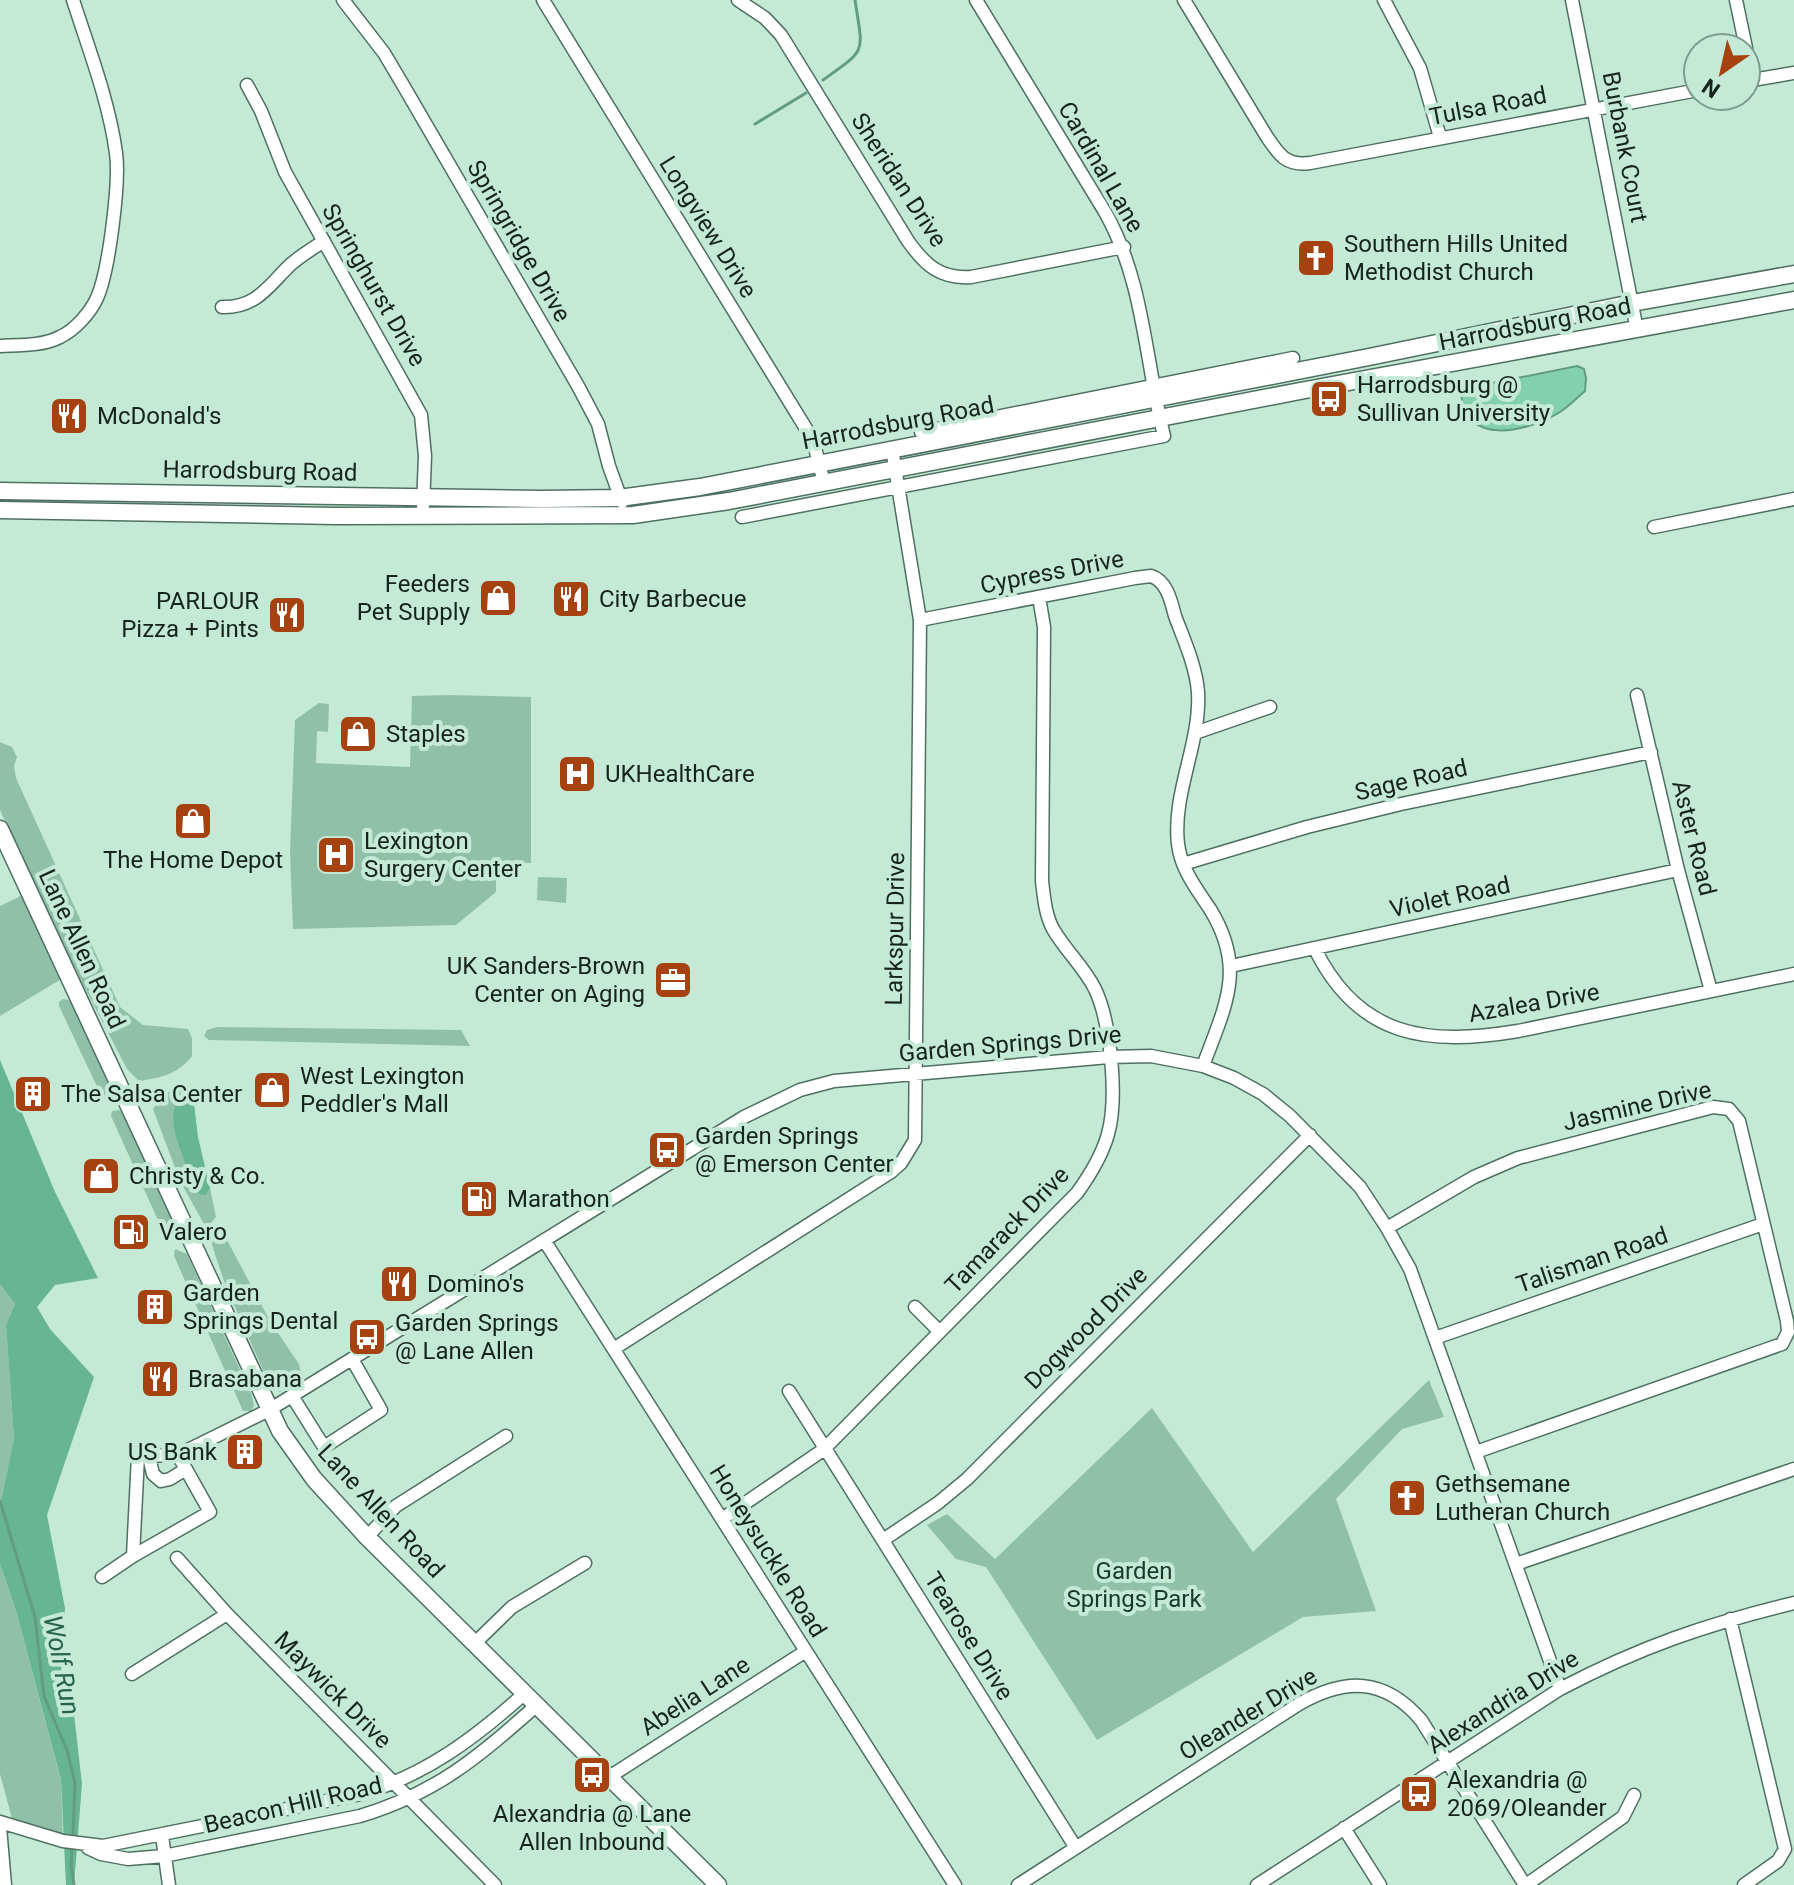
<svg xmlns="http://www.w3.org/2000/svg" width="1794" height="1885" font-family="Roboto,sans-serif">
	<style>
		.green { fill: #91c0aa }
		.forest { fill: #67b593 }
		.water { fill: #82d0ad; stroke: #629c82; stroke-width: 2 }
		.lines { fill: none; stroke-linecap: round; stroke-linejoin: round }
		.stream { stroke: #629c82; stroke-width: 3 }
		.minor-casing { stroke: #4e7061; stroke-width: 15 }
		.major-casing { stroke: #4e7061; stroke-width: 19 }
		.minor { stroke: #fff; stroke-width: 12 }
		.major { stroke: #fff; stroke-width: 16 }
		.labels { text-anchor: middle; stroke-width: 8; stroke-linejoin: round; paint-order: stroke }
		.street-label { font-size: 24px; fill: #16241d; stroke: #c4ead7 }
		.poi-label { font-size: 24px; fill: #16241d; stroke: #c4ead7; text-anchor: start }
		.park-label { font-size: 24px; fill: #173a2c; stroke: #c4ead7 }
		.water-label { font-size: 26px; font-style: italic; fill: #27624b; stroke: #c4ead7 }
	</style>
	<rect width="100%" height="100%" fill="#c4ead7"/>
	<path class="green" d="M450,695L531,697V863L496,862V892L456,925L293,929L290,852L295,720L319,703L329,704L328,732L317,731L316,763L410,767L412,696Z
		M0,742L12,747L17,757L14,766L16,778L120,1007L143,1025L188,1029L192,1038V1056C178,1074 161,1078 139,1081L127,1069L56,933L0,810Z
		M538,877L567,878L566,903L537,900Z
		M29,892L68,975L0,1016V906Z
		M63,999L69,1000L76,1007L109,1080L112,1091L108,1100L101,1095L59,1006V1002Z
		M217,1027L461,1030L470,1046L209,1040L204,1036L207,1030Z
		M182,1086H193V1095L184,1093L182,1149L188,1167L189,1183L206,1194L210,1188L216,1217L210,1224H204L180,1181L153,1109L162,1095Z
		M119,1110L129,1119L175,1223L171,1237L166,1238L111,1116L112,1111Z
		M220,1236L227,1240L270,1321L299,1364L301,1373L295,1383L280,1392L271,1388L226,1287L211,1242Z
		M175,1249L187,1254L252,1396L254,1406L251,1411H243L174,1256Z
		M0,1284L15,1304L6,1325L14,1439L2,1508L0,1501Z
		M1429,1380L1444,1417L1402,1429L1336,1499L1376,1611L1303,1617L1097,1740L986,1567L956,1559L927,1525L947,1514L995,1559L1152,1408L1253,1552Z
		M0,1564L17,1614L61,1781L63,1841L14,1826L0,1774Z"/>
	<path class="forest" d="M0,1060L55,1192L98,1278L55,1285L37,1307L50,1329L94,1377L47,1515L65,1608L61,1673L74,1714L82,1784L74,1885H66L61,1780L17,1614L0,1564V1508L14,1439L6,1325L15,1304L0,1284Z
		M184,1093L193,1095L198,1137L210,1188L206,1195L199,1194L189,1183C187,1152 158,1119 184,1093Z"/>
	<path class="water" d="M1577,366L1584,369L1586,378L1585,391C1577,398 1569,406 1560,412C1528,432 1463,448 1461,391L1463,389Z"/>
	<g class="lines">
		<path class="stream" d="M823,80C868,48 863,54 855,0
			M755,124L806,93
			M0,1501L35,1617L44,1696L67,1750L75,1783L73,1837
			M72,1845L71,1865L74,1885"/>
		<g class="minor-casing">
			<path id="minor" d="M343,0L384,53L403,85L578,386L598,424L609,466L622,502
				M543,0L813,440L824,483
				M738,0L765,18L781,35L908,241C925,265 940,279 971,277L1124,247
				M1184,0L1267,137C1279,155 1286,166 1310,163L1698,90
				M1384,0L1420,68L1440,137
				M1572,0L1637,330
				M1736,0L1746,48
				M1746,49L1752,80
				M1746,81L1794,73
				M247,85L261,111L285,172L421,415L425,456L423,506
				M222,307C255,308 267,288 288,267C298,257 312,249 324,241
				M0,346C19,345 43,346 60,337C75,330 90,313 97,298C109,271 120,182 116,153C109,101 89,50 73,0
				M921,432L1293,358
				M742,517L1164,436C1145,360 1144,281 1105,212L976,0
				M1654,527L1794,499
				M920,620L1135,578L1151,576C1167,581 1171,601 1175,616C1184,640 1196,666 1198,692C1201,743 1172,793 1178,844C1181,869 1196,888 1210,909C1247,969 1225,1006 1203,1066
				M1637,695L1678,870L1711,991
				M1195,733L1270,707
				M1183,864L1307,827L1401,804L1651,752
				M1315,949C1359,1038 1428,1046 1518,1031L1794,974
				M1231,966L1678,870
				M1387,1228L1474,1177L1518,1158L1713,1107L1729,1109L1739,1121L1787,1321L1788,1332L1782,1344L1476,1452
				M544,1240L955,1885
				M915,1307L939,1331
				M1435,1338L1763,1224
				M615,1348L891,1172L901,1163L915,1140L920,620L892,449
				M789,1391L1076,1848
				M292,1396L324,1447L381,1410L352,1359
				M178,1455L210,1512L133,1556L138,1456L178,1455L269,1410L744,1117L800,1090L834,1081L1109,1057L1151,1056L1203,1066L1234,1078L1263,1094L1290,1116L1360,1187L1387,1228L1410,1269L1560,1689
				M149,1457L153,1474L161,1481L170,1479L186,1469
				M722,1519L823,1450L1077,1193C1090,1175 1102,1156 1108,1134C1118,1098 1111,1023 1095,989C1084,967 1065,950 1053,929C1045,914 1044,897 1042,881L1044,627L1039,597
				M367,1537L396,1506L506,1436
				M883,1540L938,1503L967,1479L1310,1135
				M177,1558L227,1614L495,1885
				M1516,1564L1794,1469
				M102,1577L133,1556
				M1730,1619L1785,1849L1778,1861L1744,1885
				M475,1643L512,1607L585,1563
				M132,1674L227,1614
				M609,1777L806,1651
				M0,1822L63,1841L103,1846L361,1794C426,1775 475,1738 525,1693
				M0,1827L5,1885
				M1344,1828L1380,1885
				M162,1836L169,1885
				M88,1848L101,1854L128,1859L164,1856L360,1816C437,1793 478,1757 537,1705
				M1018,1885L1299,1704C1345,1678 1384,1677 1421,1720L1525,1885
				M1257,1885L1560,1689C1640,1647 1707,1624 1794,1603
				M1526,1885L1623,1817L1634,1795"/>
		</g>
		<g class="major-casing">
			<path id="major" d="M0,491L542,499L619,498L700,487L1369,357L1632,303L1794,274
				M0,510L336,516L633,515L729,501L1300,391L1794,300
				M0,829L280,1431L314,1479L367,1537L718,1885"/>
		</g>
		<use href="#minor" class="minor"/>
		<use href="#major" class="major"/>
	</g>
	<defs>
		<g id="church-square" transform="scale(2)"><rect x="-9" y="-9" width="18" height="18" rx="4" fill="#a6420f" stroke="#c4ead7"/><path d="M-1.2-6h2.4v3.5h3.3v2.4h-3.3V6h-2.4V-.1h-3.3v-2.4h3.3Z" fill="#fff"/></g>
		<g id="bus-square" transform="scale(2)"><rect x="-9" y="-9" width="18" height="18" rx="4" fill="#a6420f" stroke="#c4ead7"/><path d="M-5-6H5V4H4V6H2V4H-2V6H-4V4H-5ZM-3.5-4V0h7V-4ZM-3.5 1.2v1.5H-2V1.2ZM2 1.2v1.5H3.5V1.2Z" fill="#fff"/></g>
		<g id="restaurant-square" transform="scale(2)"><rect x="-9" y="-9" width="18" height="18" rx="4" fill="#a6420f" stroke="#c4ead7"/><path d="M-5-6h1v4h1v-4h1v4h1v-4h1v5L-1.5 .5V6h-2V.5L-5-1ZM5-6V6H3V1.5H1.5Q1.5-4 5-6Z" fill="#fff"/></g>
		<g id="shop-square" transform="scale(2)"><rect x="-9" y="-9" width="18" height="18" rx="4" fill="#a6420f" stroke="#c4ead7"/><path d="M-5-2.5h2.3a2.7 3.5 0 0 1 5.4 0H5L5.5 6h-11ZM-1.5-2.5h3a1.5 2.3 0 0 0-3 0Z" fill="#fff"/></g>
		<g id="hospital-square" transform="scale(2)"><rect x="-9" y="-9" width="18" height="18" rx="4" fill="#a6420f" stroke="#c4ead7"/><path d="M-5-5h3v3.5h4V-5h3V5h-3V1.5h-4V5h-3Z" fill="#fff"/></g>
		<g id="office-square" transform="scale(2)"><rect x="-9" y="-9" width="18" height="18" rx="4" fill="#a6420f" stroke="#c4ead7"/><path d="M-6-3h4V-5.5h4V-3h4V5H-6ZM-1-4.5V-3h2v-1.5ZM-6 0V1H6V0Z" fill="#fff"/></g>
		<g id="building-square" transform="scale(2)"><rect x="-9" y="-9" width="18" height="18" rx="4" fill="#a6420f" stroke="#c4ead7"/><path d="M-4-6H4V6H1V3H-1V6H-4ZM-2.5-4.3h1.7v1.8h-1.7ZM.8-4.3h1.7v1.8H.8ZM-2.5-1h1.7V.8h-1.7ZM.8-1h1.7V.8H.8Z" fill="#fff"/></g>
		<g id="fuel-square" transform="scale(2)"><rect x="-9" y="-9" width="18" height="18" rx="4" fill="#a6420f" stroke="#c4ead7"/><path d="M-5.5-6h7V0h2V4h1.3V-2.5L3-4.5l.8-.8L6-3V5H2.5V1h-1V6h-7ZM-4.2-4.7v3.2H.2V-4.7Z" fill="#fff"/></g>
	</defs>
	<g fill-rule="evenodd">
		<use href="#church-square" x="1316" y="258"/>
		<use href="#bus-square" x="1329" y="399"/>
		<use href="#restaurant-square" x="69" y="416"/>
		<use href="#shop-square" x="498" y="598"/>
		<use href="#restaurant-square" x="571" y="599"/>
		<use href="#restaurant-square" x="287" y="615"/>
		<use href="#shop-square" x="358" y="734"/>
		<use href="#hospital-square" x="577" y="774"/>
		<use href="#shop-square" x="193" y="821"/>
		<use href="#hospital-square" x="336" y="855"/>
		<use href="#office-square" x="673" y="980"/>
		<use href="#shop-square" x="272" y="1090"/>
		<use href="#building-square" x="33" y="1094"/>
		<use href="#bus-square" x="667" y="1150"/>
		<use href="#shop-square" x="101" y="1176"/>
		<use href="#fuel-square" x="479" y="1199"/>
		<use href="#fuel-square" x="131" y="1232"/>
		<use href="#restaurant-square" x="399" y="1284"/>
		<use href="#building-square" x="155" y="1307"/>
		<use href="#bus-square" x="367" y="1337"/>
		<use href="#restaurant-square" x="160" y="1379"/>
		<use href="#building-square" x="245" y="1452"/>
		<use href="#church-square" x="1407" y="1498"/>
		<use href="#bus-square" x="592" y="1775"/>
		<use href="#bus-square" x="1419" y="1794"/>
	</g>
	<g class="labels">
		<g class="street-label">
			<text transform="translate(1488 106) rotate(-11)" y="8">Tulsa Road</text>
			<text transform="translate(1625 147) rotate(79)" y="8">Burbank Court</text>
			<text transform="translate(1101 167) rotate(60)" y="8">Cardinal Lane</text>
			<text transform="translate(899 180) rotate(57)" y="8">Sheridan Drive</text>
			<text transform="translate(708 227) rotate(58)" y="8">Longview Drive</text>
			<text transform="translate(519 241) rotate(60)" y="8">Springridge Drive</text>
			<text transform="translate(374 285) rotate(60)" y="8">Springhurst Drive</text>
			<text transform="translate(1535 324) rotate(-11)" y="8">Harrodsburg Road</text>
			<text transform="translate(898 423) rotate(-11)" y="8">Harrodsburg Road</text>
			<text transform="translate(260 471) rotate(1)" y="8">Harrodsburg Road</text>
			<text transform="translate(1052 572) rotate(-11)" y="8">Cypress Drive</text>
			<text transform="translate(1411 780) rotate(-13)" y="8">Sage Road</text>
			<text transform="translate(1694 838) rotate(76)" y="8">Aster Road</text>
			<text transform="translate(1450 897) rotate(-12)" y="8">Violet Road</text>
			<text transform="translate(895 929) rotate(-89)" y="8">Larkspur Drive</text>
			<text transform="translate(82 949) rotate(65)" y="8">Lane Allen Road</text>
			<text transform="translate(1534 1003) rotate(-10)" y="8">Azalea Drive</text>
			<text transform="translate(1010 1044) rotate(-5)" y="8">Garden Springs Drive</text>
			<text transform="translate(1637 1106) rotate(-13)" y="8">Jasmine Drive</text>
			<text transform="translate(1007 1230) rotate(-46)" y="8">Tamarack Drive</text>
			<text transform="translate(1592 1260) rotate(-19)" y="8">Talisman Road</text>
			<text transform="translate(1086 1328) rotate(-45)" y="8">Dogwood Drive</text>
			<text transform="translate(381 1511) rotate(47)" y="8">Lane Allen Road</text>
			<text transform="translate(768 1551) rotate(58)" y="8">Honeysuckle Road</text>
			<text transform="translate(969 1636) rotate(58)" y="8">Tearose Drive</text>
			<text transform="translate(333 1690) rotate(45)" y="8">Maywick Drive</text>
			<text transform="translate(695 1696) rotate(-33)" y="8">Abelia Lane</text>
			<text transform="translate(1503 1702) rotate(-32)" y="8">Alexandria Drive</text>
			<text transform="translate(1248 1714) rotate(-31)" y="8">Oleander Drive</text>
			<text transform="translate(293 1805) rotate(-13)" y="8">Beacon Hill Road</text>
		</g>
		<g class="poi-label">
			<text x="1344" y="252">Southern Hills United<tspan x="1344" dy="28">Methodist Church</tspan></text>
			<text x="1357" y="393">Harrodsburg @<tspan x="1357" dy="28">Sullivan University</tspan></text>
			<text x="97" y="424">McDonald's</text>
			<text x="470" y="592" text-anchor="end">Feeders<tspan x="470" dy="28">Pet Supply</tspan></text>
			<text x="599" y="607">City Barbecue</text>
			<text x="259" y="609" text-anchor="end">PARLOUR<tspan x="259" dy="28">Pizza + Pints</tspan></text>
			<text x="386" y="742">Staples</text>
			<text x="605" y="782">UKHealthCare</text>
			<text x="364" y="849">Lexington<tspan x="364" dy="28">Surgery Center</tspan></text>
			<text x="193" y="868" text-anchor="middle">The Home Depot</text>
			<text x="645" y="974" text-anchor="end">UK Sanders-Brown<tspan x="645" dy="28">Center on Aging</tspan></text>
			<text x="300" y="1084">West Lexington<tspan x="300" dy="28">Peddler's Mall</tspan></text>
			<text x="61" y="1102">The Salsa Center</text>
			<text x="695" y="1144">Garden Springs<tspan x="695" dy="28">@ Emerson Center</tspan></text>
			<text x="129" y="1184">Christy &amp; Co.</text>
			<text x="507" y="1207">Marathon</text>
			<text x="159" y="1240">Valero</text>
			<text x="427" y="1292">Domino's</text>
			<text x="183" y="1301">Garden<tspan x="183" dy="28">Springs Dental</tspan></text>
			<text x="395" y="1331">Garden Springs<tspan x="395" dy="28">@ Lane Allen</tspan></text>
			<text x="188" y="1387">Brasabana</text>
			<text x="217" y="1460" text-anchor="end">US Bank</text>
			<text x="1435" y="1492">Gethsemane<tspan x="1435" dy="28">Lutheran Church</tspan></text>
			<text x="1447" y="1788">Alexandria @<tspan x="1447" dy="28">2069/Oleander</tspan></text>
			<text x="592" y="1822" text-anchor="middle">Alexandria @ Lane<tspan x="592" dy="28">Allen Inbound</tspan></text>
		</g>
		<g class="park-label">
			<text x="1134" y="1579">Garden<tspan x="1134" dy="28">Springs Park</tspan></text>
		</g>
		<g class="water-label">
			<text transform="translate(62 1665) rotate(79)" y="9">Wolf Run</text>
		</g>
	</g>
	<g transform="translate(1722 72) rotate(214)"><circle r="38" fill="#c4ead7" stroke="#7e9b8d" stroke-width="2"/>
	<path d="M0-6L14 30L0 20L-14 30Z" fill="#a6420f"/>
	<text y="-12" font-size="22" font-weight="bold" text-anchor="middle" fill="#16241d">N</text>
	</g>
</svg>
